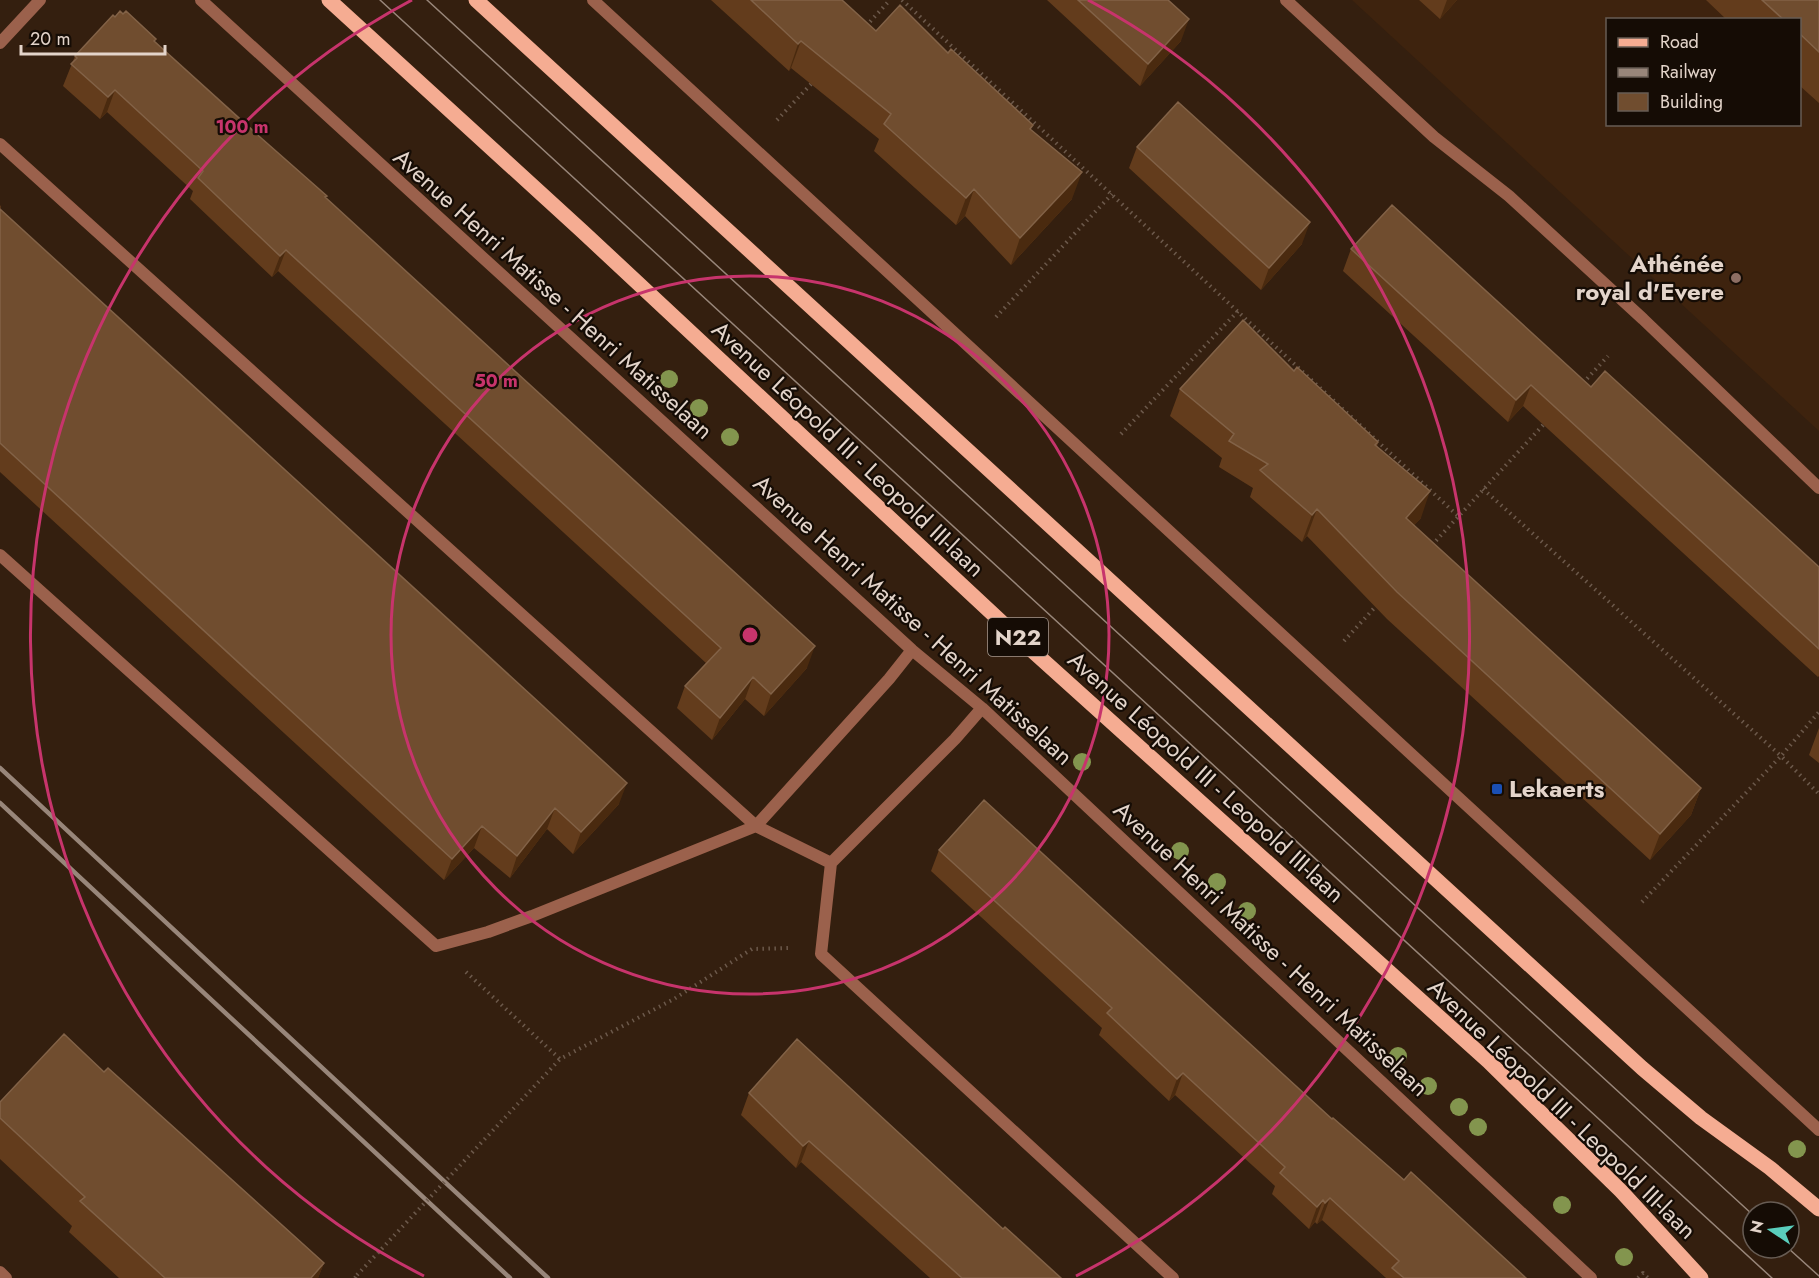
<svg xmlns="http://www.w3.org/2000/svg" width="1819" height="1278" font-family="Jost,sans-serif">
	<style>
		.built { fill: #3e230e; fill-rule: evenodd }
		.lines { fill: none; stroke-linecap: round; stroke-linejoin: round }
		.path { stroke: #6c594b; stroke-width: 4; stroke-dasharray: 1.5 4.5; stroke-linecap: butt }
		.service { stroke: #9b614c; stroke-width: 12 }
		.minor { stroke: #9b614c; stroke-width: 12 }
		.primary { stroke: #f5ac92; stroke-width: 15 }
		.tram { stroke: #98867a; stroke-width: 1.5 }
		.rail { stroke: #98867a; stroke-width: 4.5 }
		.path-bridge { stroke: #6c594b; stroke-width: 4; stroke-dasharray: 1.5 4.5; stroke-linecap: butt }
		.tree { fill: #83954e }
		.wall { fill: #633c1c }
		.shaded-wall { fill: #4a2a0f }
		.building { fill: #704d2f; stroke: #826247; stroke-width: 1.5 }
		.ring { fill: none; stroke: #c7346c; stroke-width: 3 }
		.education-dot { fill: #8d6e63; stroke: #150c05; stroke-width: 2 }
		.transit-dot { fill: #1a4fb4; stroke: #150c05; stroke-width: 2 }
		.labels { text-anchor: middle; stroke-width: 4.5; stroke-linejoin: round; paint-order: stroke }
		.shield { fill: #150c05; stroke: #a5988f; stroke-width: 1.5 }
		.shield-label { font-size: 22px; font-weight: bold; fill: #e3d4ca }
		.poi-label { font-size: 24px; font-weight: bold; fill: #e3d4ca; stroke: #150c05; text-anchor: end }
		.street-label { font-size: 24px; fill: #e3d4ca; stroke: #150c05 }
		.centre { fill: #c7346c; stroke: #150c05; stroke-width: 3 }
		.ring-label { font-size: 18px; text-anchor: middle; font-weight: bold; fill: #c7346c; stroke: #150c05; stroke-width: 4.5; stroke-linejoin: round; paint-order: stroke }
	</style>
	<rect width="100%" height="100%" fill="#341f0f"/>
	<path class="built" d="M1352,0H1819V431ZM1608,20H1800V124H1608Z"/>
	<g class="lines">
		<path class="path" d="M902,0L1458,516
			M866,26L890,0
			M777,120L814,81
			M996,317L1112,194
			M1583,383L1608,356
			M1121,434L1238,311
			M1483,489L1781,756L1819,712
			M1432,545L1545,423
			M1344,641L1378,604
			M1642,902L1781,756L1819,794
			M466,972L560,1059L674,999L752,949L791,948
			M355,1278L357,1275
			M1638,1278L1643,1273L1648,1278"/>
		<path class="service" d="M0,1272L6,1278"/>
		<path class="minor" d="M201,0L912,650L982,708L1591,1278
			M593,0L1819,1130
			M1286,0L1434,137L1509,196L1643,319L1819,488
			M0,43L40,0
			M0,144L756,826L831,863
			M0,555L436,946L488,932L532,916L756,826L889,679L912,650
			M982,708L955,739L831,863L821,954L1173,1278"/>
		<path class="primary" d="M329,0L582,231L1026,645L1488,1061L1621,1191L1701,1278
			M476,0L1642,1068L1701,1118L1770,1168L1819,1209"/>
		<path class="tram" d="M380,0L1772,1278
			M427,0L1753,1215
			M1788,1248L1819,1276"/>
		<path class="rail" d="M0,768L548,1278
			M0,803L510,1278"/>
		<path class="path-bridge" d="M357,1275L560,1059"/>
	</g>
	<g class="tree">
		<circle cx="669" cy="379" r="9"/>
		<circle cx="699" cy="408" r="9"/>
		<circle cx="730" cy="437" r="9"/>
		<circle cx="1082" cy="762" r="9"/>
		<circle cx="1180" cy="851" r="9"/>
		<circle cx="1217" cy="882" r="9"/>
		<circle cx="1247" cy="911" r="9"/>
		<circle cx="1398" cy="1056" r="9"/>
		<circle cx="1428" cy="1086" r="9"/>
		<circle cx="1459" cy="1107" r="9"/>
		<circle cx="1478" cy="1127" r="9"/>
		<circle cx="1797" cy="1149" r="9"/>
		<circle cx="1562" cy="1205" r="9"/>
		<circle cx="1624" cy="1257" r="9"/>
	</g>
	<path class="wall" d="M711,0H842L876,31L1031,130L1072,199L1011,265L965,216L956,225L874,151L879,139L791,68L789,71Z
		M1047,0H1168L1181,41L1140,86Z
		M1419,0H1457L1440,19Z
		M1706,0H1819V103L1800,86V20H1727Z
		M115,17L155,42L260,137L327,196L326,198L807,668L764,716L745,699L712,740L677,708L685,686L706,663L278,271L272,277L190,199L193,191L107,112L100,119L63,86L75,56Z
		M1137,147L1302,244L1261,290L1129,168Z
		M0,205L1,207L0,209L619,804L573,854L547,829L510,878L474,848L444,880L0,472Z
		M1351,249L1591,387L1819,567V676L1818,677L1523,406L1508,422L1343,271Z
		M1294,371L1378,442L1377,447L1421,518L1414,525L1701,788L1691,815L1650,860L1387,619L1307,536L1302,542L1250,497L1253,488L1219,467L1222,458L1170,416L1180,389Z
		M1819,728V763L1809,755Z
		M939,850L1332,1119L1404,1180L1526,1278H1386L1322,1220L1317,1224L1315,1222L1309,1229L1272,1194L1275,1186L1175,1095L1169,1101L1099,1035L1102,1028L931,871Z
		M104,1072L324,1263L318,1278H119L69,1232L72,1226L0,1159V1102Z
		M749,1093L1003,1229L1061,1278H930L801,1162L796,1168L741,1115Z"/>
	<path class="shaded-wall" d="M1447,0H1457L1440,19Z
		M1189,19L1181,41L1140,86L1148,64Z
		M801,41L791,68L789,71L798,44Z
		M115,90L107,112L100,119L108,97Z
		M1082,172L1072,199L1011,265L1020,238Z
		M974,189L965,216L956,225L966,198Z
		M1310,222L1302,244L1261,290L1269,268Z
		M286,250L278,271L272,277L280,256Z
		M1531,385L1523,406L1508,422L1516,400Z
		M1430,491L1421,518L1396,544L1406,518Z
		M1317,509L1307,536L1302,542L1312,515Z
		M815,646L807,668L764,716L771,694Z
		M753,677L745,699L712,740L720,718Z
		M627,783L619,804L573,854L581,832Z
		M1701,788L1691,815L1650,860L1660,834Z
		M555,808L547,829L510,878L517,856Z
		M482,826L474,848L444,880L452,859Z
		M1183,1073L1175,1095L1169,1101L1177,1079Z
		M809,1141L801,1162L796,1168L803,1146Z
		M1330,1198L1322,1220L1317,1224L1325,1203Z
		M1323,1200L1315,1222L1309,1229L1317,1207Z
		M324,1263L318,1278H311Z"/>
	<path class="building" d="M751,0H842L876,31L900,5L948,53L951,49L1033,125L1030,129L1082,172L1020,238L974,189L966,198L884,124L891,114L801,41L798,44Z
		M1078,0H1168L1189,19L1148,64Z
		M1762,0H1819V52L1800,34V20H1784Z
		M120,11L123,14L126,11L156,39L154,41L260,137L327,196L325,197L815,646L771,694L753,677L720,718L685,686L721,648L286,250L280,256L198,178L203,171L115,90L108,97L71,64L77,58L75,56L113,15L115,17Z
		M1178,102L1310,222L1269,268L1137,147Z
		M1392,205L1591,387L1605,371L1819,567V649L1531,385L1516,400L1351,249Z
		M0,209L627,783L581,832L555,808L517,856L482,826L452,859L0,443Z
		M1243,320L1294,371L1297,367L1378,442L1375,445L1430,491L1406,518L1701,788L1660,834L1397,592L1317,509L1312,515L1260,470L1268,464L1229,441L1234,434L1180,389Z
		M984,800L1332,1119L1333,1118L1404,1180L1411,1172L1526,1278H1404L1392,1268L1399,1261L1330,1198L1325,1203L1323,1200L1317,1207L1280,1173L1285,1167L1183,1073L1177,1079L1107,1013L1112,1008L939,850Z
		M64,1034L104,1072L108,1068L324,1263L311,1278H165L80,1201L85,1197L0,1118V1102Z
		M797,1039L1003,1229L1005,1227L1061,1278H962L809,1141L803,1146L749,1093Z"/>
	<g class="ring">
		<circle cx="750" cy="635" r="359"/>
		<path d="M424 1276A719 719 0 0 1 412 0M1088 0A719 719 0 0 1 1076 1276"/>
	</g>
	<circle class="education-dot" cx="1736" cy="278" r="6"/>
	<rect class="transit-dot" x="1491" y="783" width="12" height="12" rx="3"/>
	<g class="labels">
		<rect class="shield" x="988" y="618" width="60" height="38" rx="4.5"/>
		<g class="shield-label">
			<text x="1018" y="645">N22</text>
		</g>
		<g class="poi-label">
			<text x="1724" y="272">Athénée<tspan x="1724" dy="28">royal d'Evere</tspan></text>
			<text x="1509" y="797" text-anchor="start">Lekaerts</text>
		</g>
		<g class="street-label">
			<text transform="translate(553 294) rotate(42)" y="8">Avenue Henri Matisse - Henri Matisselaan</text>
			<text transform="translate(848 449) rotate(43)" y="8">Avenue Léopold III - Leopold III-laan</text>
			<text transform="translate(913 620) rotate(42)" y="8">Avenue Henri Matisse - Henri Matisselaan</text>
			<text transform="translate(1206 777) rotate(42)" y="8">Avenue Léopold III - Leopold III-laan</text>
			<text transform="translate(1271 949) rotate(43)" y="8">Avenue Henri Matisse - Henri Matisselaan</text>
			<text transform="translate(1562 1109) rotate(44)" y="8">Avenue Léopold III - Leopold III-laan</text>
		</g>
	</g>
	<circle cx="750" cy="635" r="9" class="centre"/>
	<g class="ring-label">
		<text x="242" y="133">100 m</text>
		<text x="496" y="387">50 m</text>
	</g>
	<rect x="1606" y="18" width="195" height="108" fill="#150c05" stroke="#675c54" stroke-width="1.5"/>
	<rect x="1618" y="38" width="30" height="9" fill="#f5ac92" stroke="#675c54" stroke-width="1.5"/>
	<text x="1660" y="48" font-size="18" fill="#e3d4ca">Road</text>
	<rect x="1618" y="68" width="30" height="9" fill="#98867a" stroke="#675c54" stroke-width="1.5"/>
	<text x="1660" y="78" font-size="18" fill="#e3d4ca">Railway</text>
	<rect x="1618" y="93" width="30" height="18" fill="#704d2f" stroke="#675c54" stroke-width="1.5"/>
	<text x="1660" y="108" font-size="18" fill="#e3d4ca">Building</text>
	<g transform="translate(1771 1230) rotate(283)"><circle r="28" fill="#150c05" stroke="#675c54" stroke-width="1.5"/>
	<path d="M0-4.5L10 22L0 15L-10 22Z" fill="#5acebd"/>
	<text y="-9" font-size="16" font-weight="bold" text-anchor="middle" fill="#e3d4ca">N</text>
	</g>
	<path d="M21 45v9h144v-9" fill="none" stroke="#e3d4ca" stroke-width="3"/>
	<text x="30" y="45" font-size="18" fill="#e3d4ca" stroke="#150c05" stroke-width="4.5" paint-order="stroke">20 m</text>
</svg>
